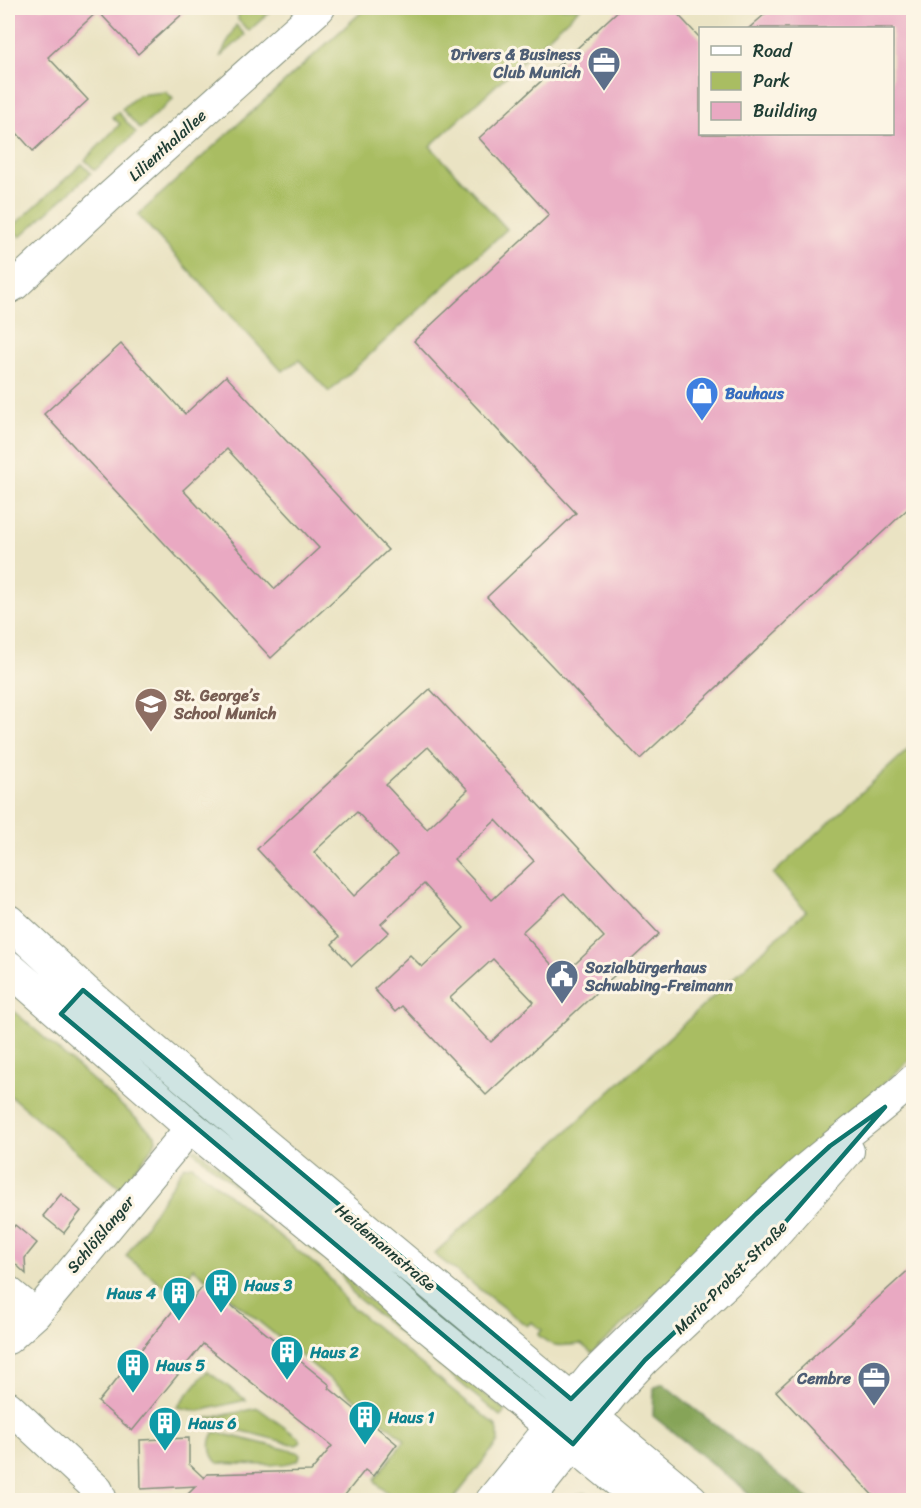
<svg xmlns="http://www.w3.org/2000/svg" width="921" height="1508" font-family="Sriracha,sans-serif">
	<style>
		.green { fill: #a9bd62; stroke: #647d4b; stroke-width: 1.5 }
		.forest { fill: #86a458; stroke: #527046; stroke-width: 1.5 }
		.building { fill: #e9a9c2; fill-rule: evenodd }
		.lines { fill: none; stroke-linecap: round; stroke-linejoin: round }
		.minor-casing { stroke: #84907c; stroke-width: 32 }
		.major-casing { stroke: #84907c; stroke-width: 35 }
		.minor { stroke: #fff; stroke-width: 30 }
		.major { stroke: #fff; stroke-width: 33 }
		.marked { fill: #0f766e; fill-opacity: 0.2; stroke: #0f766e; stroke-width: 4.5; stroke-linejoin: round }
		.labels { text-anchor: middle; stroke-width: 6; stroke-linejoin: round; paint-order: stroke }
		.service-label { font-size: 16px; font-weight: bold; fill: #4e5e75; stroke: #fcf5e5; text-anchor: end }
		.street-label { font-size: 16px; fill: #1f3d34; stroke: #fcf5e5 }
		.shop-label { font-size: 16px; font-weight: bold; fill: #366cbe; stroke: #fcf5e5; text-anchor: start }
		.education-label { font-size: 16px; font-weight: bold; fill: #785e54; stroke: #fcf5e5; text-anchor: start }
		.culture-label { font-size: 16px; font-weight: bold; fill: #0d838f; stroke: #fcf5e5; text-anchor: start }
	</style>
	<rect width="100%" height="100%" fill="#fcf5e5"/>
	<filter id="ink" filterUnits="userSpaceOnUse"><feTurbulence type="fractalNoise" baseFrequency=".0167" numOctaves="2"/><feDisplacementMap in="SourceGraphic" scale="12" xChannelSelector="R" yChannelSelector="G"/><feConvolveMatrix kernelMatrix="1 2 1 2 8 2 1 2 1" color-interpolation-filters="sRGB"/></filter>
	<filter id="wash" filterUnits="userSpaceOnUse"><feTurbulence type="fractalNoise" baseFrequency=".008" numOctaves="4" result="noise"/><feDisplacementMap in="SourceGraphic" scale="24" xChannelSelector="R" yChannelSelector="G"/><feGaussianBlur stdDeviation="1.35" result="paint"/><feColorMatrix in="noise" values="0 0 0 0 0 0 0 0 0 0 0 0 0 0 0 0 0 1.4 0 .05"/><feComposite in="paint" operator="in"/></filter>
	<g filter="url(#wash)">
		<rect width="100%" height="100%" fill="#eae3c3"/>
		<path class="green" d="M239,8H274L249,31L238,20Z
			M366,8H580L430,146L507,229L329,392L299,360L282,371L138,215Z
			M236,25L245,35L220,57Z
			M166,92L173,99L140,129L122,109L138,95Z
			M118,112L136,133L95,170L85,160L120,124L112,117Z
			M82,164L91,173L20,237L11,228Z
			M913,745V1057L592,1353L581,1344C560,1346 554,1349 538,1335L542,1330L531,1322L527,1326L434,1254L806,911L773,874Z
			M8,1006L155,1135L156,1140L153,1147L120,1188L8,1094Z
			M197,1149L344,1268L358,1291L505,1411L500,1416L354,1295L339,1271L192,1150Z
			M192,1165L323,1271L332,1281L347,1303L495,1425L498,1431V1442L453,1500H396L376,1483L375,1479L405,1440L193,1268L186,1280L174,1294L126,1256L182,1169L185,1166Z
			M207,1371L246,1400L199,1411L177,1407Z
			M258,1408L299,1438L301,1441L300,1443L296,1445L200,1420Z
			M215,1432L297,1452L300,1454L299,1459C286,1469 236,1463 218,1463C209,1456 208,1441 215,1432Z
			M585,1493L598,1500H569L578,1494Z"/>
		<path class="forest" d="M662,1383L810,1500H757L653,1416L654,1388Z"/>
		<g id="blocks">
			<path class="building" d="M8,8H189L138,54L98,11L48,57L88,100L33,151L8,123Z
				M621,8H672L700,38V134H892V28H749L772,8H914V503L640,759L487,597L576,513L414,341L549,215L479,138Z
				M121,344L185,414L226,376L388,550L271,658L44,414ZM227,449L319,548L275,589L183,490Z
				M430,689L659,934L486,1095L402,1006L395,1012L374,989L410,955L422,967L464,928L424,884L381,924L389,932L352,966L332,944L339,937L257,849ZM428,747L468,790L427,829L386,785ZM357,812L397,855L354,896L314,852ZM496,820L534,861L492,900L454,859ZM564,893L604,937L562,976L522,932ZM493,959L534,1002L491,1042L450,998Z
				M61,1194L81,1211L64,1233L43,1216Z
				M15,1225L37,1243L25,1258L26,1274L8,1257V1235Z
				M914,1265V1500H877L776,1391Z
				M205,1284L330,1385L329,1388L397,1444L373,1476L365,1470L341,1500H182L196,1486L141,1489L140,1440L189,1438V1464L204,1478L207,1474L311,1471L332,1446L203,1344L132,1431L98,1402L190,1290L191,1301Z"/>
		</g>
	</g>
	<g filter="url(#ink)">
		<use href="#blocks" fill-opacity="0" stroke="#84907c" stroke-width="1.5"/>
		<g class="lines">
			<g class="minor-casing">
				<path id="minor" d="M8,289L15,285L107,199L320,8
					M8,1291L36,1314
					M8,1339L36,1314L191,1127
					M8,1406L98,1490L102,1500
					M491,1500L592,1375L756,1214L801,1172C838,1140 878,1113 914,1079
					M529,1500L614,1393L645,1360L756,1256L849,1151"/>
			</g>
			<g class="major-casing">
				<path id="major" d="M8,921L83,990L248,1131L691,1500
					M8,967L191,1127L347,1254L414,1315L642,1500"/>
			</g>
			<use href="#minor" class="minor"/>
			<use href="#major" class="major"/>
		</g>
	</g>
	<path class="marked" d="M83,990L571,1399L756,1214L830,1146L885,1107L756,1256L645,1360L573,1444L61,1014Z"/>
	<defs>
		<g id="office-pin" transform="scale(1.725)"><path d="M0 17L-7.5 6A9.5 9.5 0 1 1 7.5 6Z" fill="#5c6f8a" stroke="#fcf5e5"/><path d="M-6-3h4V-5.5h4V-3h4V5H-6ZM-1-4.5V-3h2v-1.5ZM-6 0V1H6V0Z" fill="#fff"/></g>
		<g id="shop-pin" transform="scale(1.725)"><path d="M0 17L-7.5 6A9.5 9.5 0 1 1 7.5 6Z" fill="#3f7fe0" stroke="#fcf5e5"/><path d="M-5-2.5h2.3a2.7 3.5 0 0 1 5.4 0H5L5.5 6h-11ZM-1.5-2.5h3a1.5 2.3 0 0 0-3 0Z" fill="#fff"/></g>
		<g id="school-pin" transform="scale(1.725)"><path d="M0 17L-7.5 6A9.5 9.5 0 1 1 7.5 6Z" fill="#8d6e63" stroke="#fcf5e5"/><path d="M0-5L7-2L0 1L-7-2ZM-4 1L0 2.5L4 1V4Q0 6-4 4Z" fill="#fff"/></g>
		<g id="civic-pin" transform="scale(1.725)"><path d="M0 17L-7.5 6A9.5 9.5 0 1 1 7.5 6Z" fill="#5c6f8a" stroke="#fcf5e5"/><path d="M-.6-6.5H3V-4.5H.6V-3L4-1V1h2V6H-6V1h2V-1L-.6-3ZM-1.2 2.5V6h2.4V2.5Z" fill="#fff"/></g>
		<g id="building-pin" transform="scale(1.725)"><path d="M0 17L-7.5 6A9.5 9.5 0 1 1 7.5 6Z" fill="#0f9aa8" stroke="#fcf5e5"/><path d="M-4-6H4V6H1V3H-1V6H-4ZM-2.5-4.3h1.7v1.8h-1.7ZM.8-4.3h1.7v1.8H.8ZM-2.5-1h1.7V.8h-1.7ZM.8-1h1.7V.8H.8Z" fill="#fff"/></g>
	</defs>
	<g fill-rule="evenodd">
		<use href="#office-pin" x="604" y="63"/>
		<use href="#shop-pin" x="702" y="393"/>
		<use href="#school-pin" x="151" y="704"/>
		<use href="#civic-pin" x="562" y="976"/>
		<use href="#building-pin" x="221" y="1285"/>
		<use href="#building-pin" x="179" y="1293"/>
		<use href="#building-pin" x="287" y="1352"/>
		<use href="#building-pin" x="133" y="1365"/>
		<use href="#office-pin" x="874" y="1378"/>
		<use href="#building-pin" x="365" y="1417"/>
		<use href="#building-pin" x="165" y="1423"/>
	</g>
	<g class="labels">
		<g class="service-label">
			<text x="581" y="60">Drivers &amp; Business<tspan x="581" dy="18">Club Munich</tspan></text>
			<text x="585" y="973" text-anchor="start">Sozialbürgerhaus<tspan x="585" dy="18">Schwabing-Freimann</tspan></text>
			<text x="851" y="1384">Cembre</text>
		</g>
		<g class="street-label">
			<text transform="translate(167 145) rotate(-42)" y="6">Lilienthalallee</text>
			<text transform="translate(100 1234) rotate(-50)" y="6">Schlößlanger</text>
			<text transform="translate(386 1247) rotate(40)" y="6">Heidemannstraße</text>
			<text transform="translate(730 1277) rotate(-45)" y="6">Maria-Probst-Straße</text>
		</g>
		<g class="shop-label">
			<text x="725" y="399">Bauhaus</text>
		</g>
		<g class="education-label">
			<text x="174" y="701">St. George’s<tspan x="174" dy="18">School Munich</tspan></text>
		</g>
		<g class="culture-label">
			<text x="244" y="1291">Haus 3</text>
			<text x="156" y="1299" text-anchor="end">Haus 4</text>
			<text x="310" y="1358">Haus 2</text>
			<text x="156" y="1371">Haus 5</text>
			<text x="388" y="1423">Haus 1</text>
			<text x="188" y="1429">Haus 6</text>
		</g>
	</g>
	<rect width="921" height="1508" fill="none" stroke="#fcf5e5" stroke-width="30"/>
	<rect x="699" y="27" width="195" height="108" fill="#fcf5e5" stroke="#a4ab9e" stroke-width="1.5"/>
	<rect x="711" y="46" width="30" height="9" fill="#ffffff" stroke="#a4ab9e" stroke-width="1.5"/>
	<text x="753" y="57" font-size="18" fill="#1f3d34">Road</text>
	<rect x="711" y="72" width="30" height="18" fill="#a9bd62" stroke="#a4ab9e" stroke-width="1.5"/>
	<text x="753" y="87" font-size="18" fill="#1f3d34">Park</text>
	<rect x="711" y="102" width="30" height="18" fill="#e9a9c2" stroke="#a4ab9e" stroke-width="1.5"/>
	<text x="753" y="117" font-size="18" fill="#1f3d34">Building</text>
</svg>
